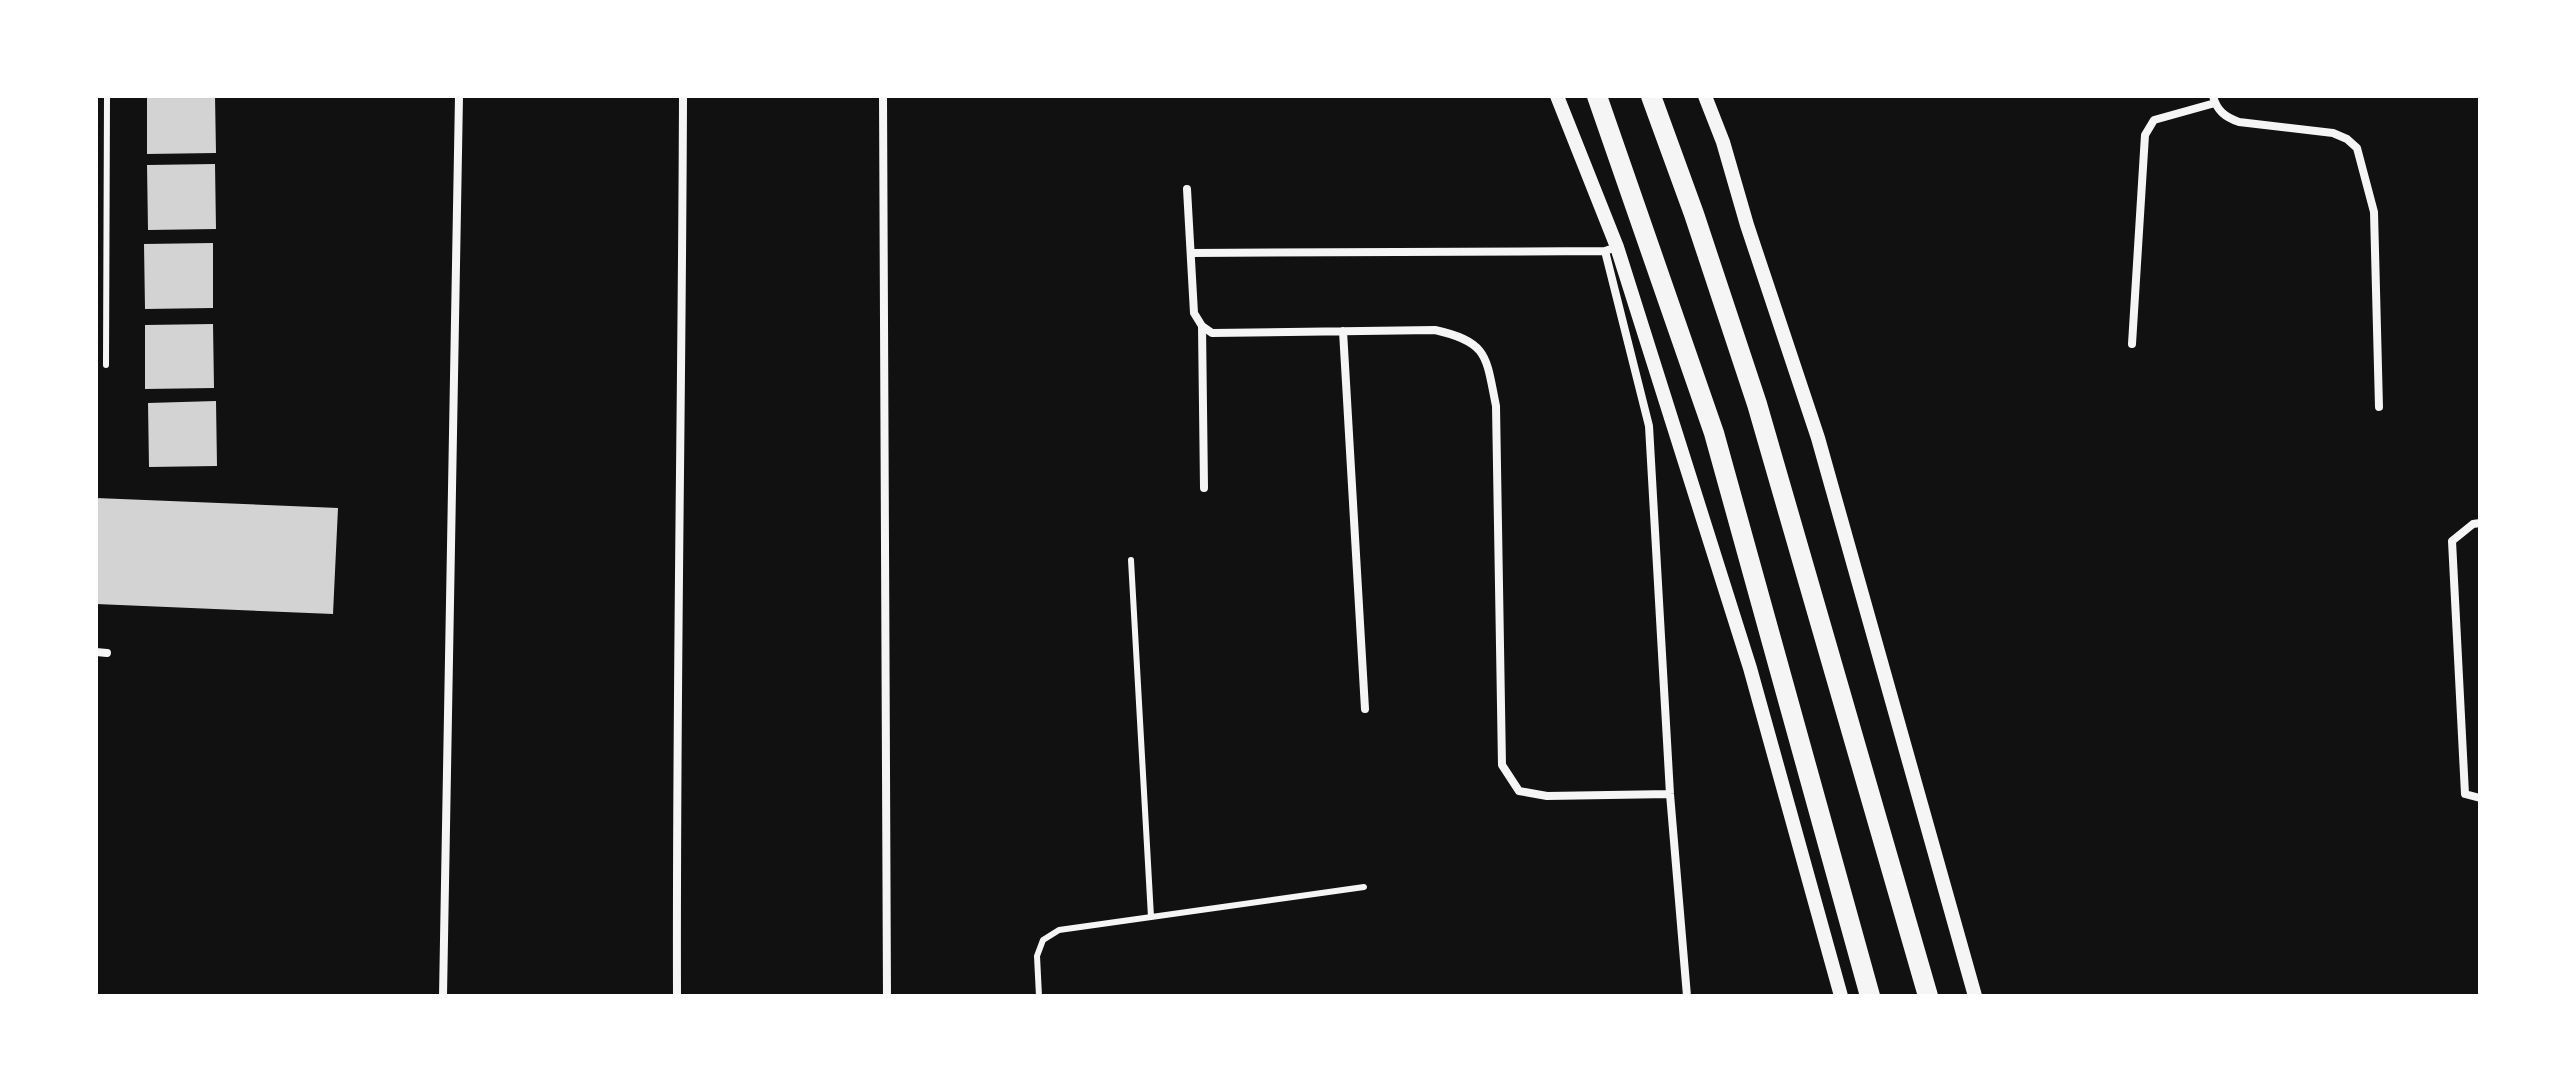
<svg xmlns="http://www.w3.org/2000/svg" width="2576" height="1092" font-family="'PT Sans',sans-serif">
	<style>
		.building { fill: #d3d3d3 }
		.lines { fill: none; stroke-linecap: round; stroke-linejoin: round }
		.service { stroke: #f5f5f5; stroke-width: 6 }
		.minor { stroke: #f5f5f5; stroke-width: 8 }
		.tertiary { stroke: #f5f5f5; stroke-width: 14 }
		.primary { stroke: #f5f5f5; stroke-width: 20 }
	</style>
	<rect width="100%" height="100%" fill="#111"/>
	<path class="building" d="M147,96H215L216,153L147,154Z
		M215,164L216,229L148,230L147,165Z
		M213,243V308L145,309L144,244Z
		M213,324L214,388L145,389V325Z
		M216,401L217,466L149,467L148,403Z
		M96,498L338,508L333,614L96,604Z"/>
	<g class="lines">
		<path class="service" d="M106,365L107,96
			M1131,560L1151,917
			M1039,996L1037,956L1043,940L1059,930L1364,887"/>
		<path class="minor" d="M883,96L887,996
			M2213,96C2217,111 2225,117 2239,122L2333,133L2347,139L2357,148L2374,212L2379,407
			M1187,189L1194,313L1202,326L1212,333L1435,330C1489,342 1486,357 1496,406L1502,765L1519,791L1547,796L1670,794
			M1617,247L1605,251L1649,426L1670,794L1687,996
			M1191,253L1605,251
			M1202,326L1204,488
			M1343,331L1365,709
			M2132,344L2145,135L2154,120L2215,103
			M2480,523L2473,524L2452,541L2465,794L2480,798
			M96,652L107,653
			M443,996L459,96
			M677,996C676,696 682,396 683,96"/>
		<path class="tertiary" d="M1557,96L1617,247L1750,668L1841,996
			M1705,96L1723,142L1747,225L1818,438L1975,996"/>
		<path class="primary" d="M1597,96L1714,433L1870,996
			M1651,96L1694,214L1757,404L1928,996"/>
	</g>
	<rect width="2576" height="1092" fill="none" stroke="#ffffff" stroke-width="196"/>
</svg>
